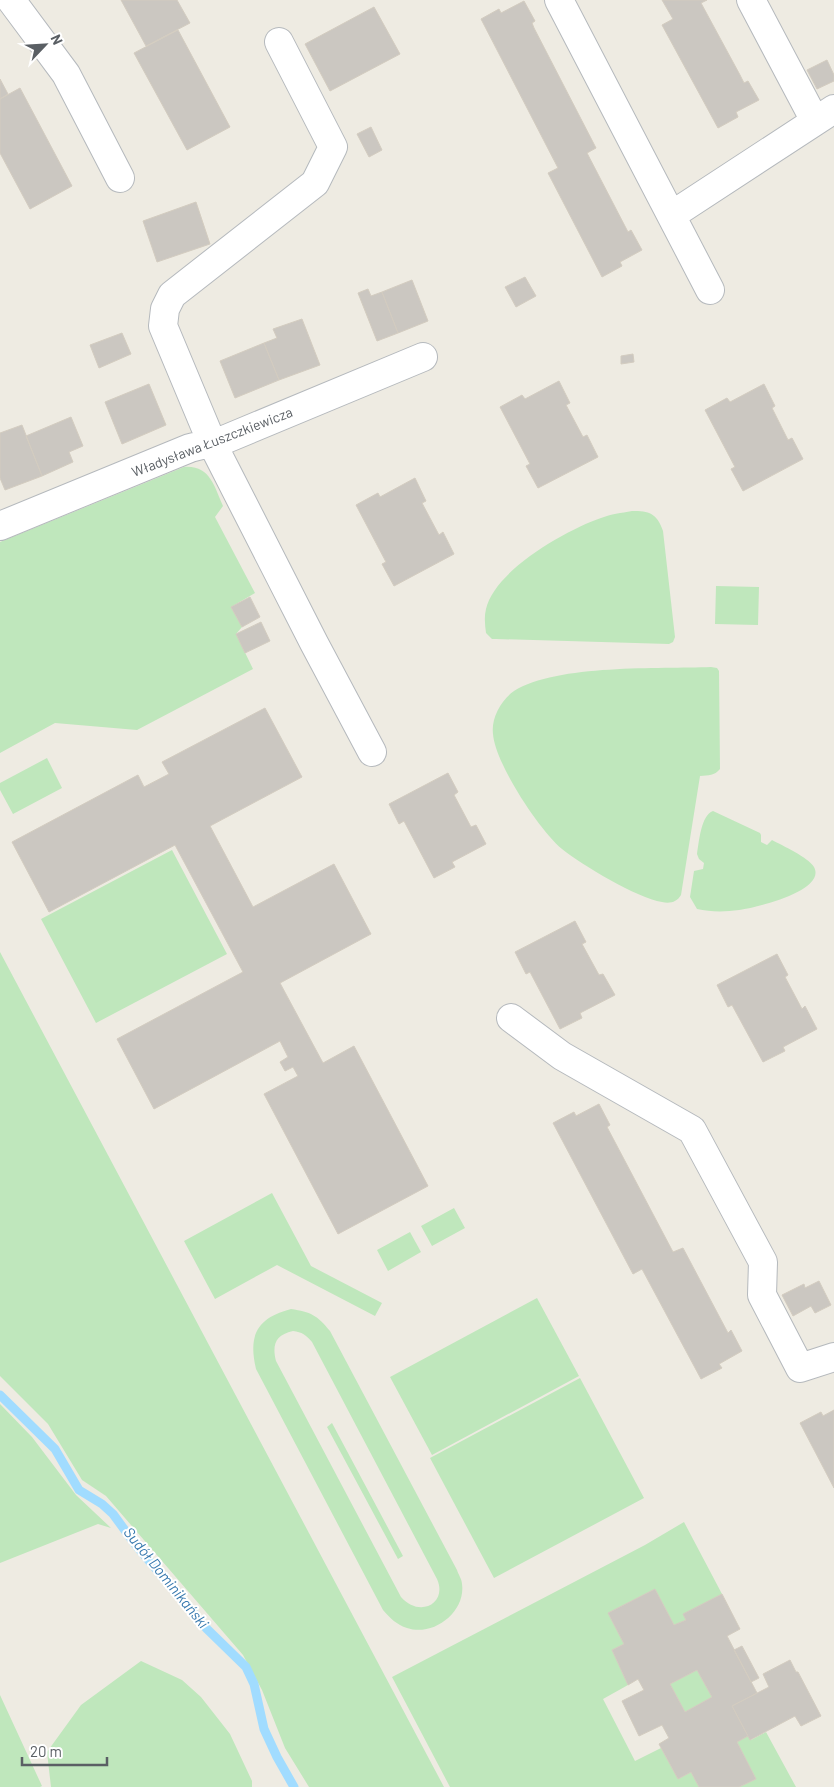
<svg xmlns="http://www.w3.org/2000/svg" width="834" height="1787" font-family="Barlow,sans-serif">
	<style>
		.green { fill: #bfe7bc; fill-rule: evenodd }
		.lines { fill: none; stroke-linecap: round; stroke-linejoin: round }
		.stream { stroke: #a1dcff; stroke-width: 9 }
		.building { fill: #cbc7c1; stroke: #d3ccc0; fill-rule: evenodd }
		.minor-casing { stroke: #b5b9bd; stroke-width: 30 }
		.minor { stroke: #fff; stroke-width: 28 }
		.labels { text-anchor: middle; stroke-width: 4; stroke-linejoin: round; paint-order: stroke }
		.street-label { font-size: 14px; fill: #5a5f64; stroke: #fff }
		.water-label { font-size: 15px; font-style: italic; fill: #3678ae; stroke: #fff }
	</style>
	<rect width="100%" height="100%" fill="#eeebe2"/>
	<path class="green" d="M184,467C210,465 214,486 223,506L215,517L255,593L231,607L242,627L236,634L253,669L137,730L55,723L0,753V542Z
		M632,511C649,511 657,513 663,531L675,637L673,642L669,644L496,639H492L486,633C485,625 484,617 486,609C495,570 566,530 601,518C611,514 621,513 632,511Z
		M716,586L759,587L758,625L715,624Z
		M711,667L717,668L719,671L720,769C714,776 709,775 700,776L681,895C677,902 670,904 662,902C637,898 582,865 562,849C539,830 495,763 493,734C491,718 501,700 514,691C557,664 660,669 711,667Z
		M47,758L62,788L13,814L0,790V783Z
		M713,811L760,833L761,835V842L767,845L772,840C783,846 808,857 814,867C827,891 754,908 739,910C725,912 710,912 697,909L690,897L694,871L703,869L704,863L699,859L697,854C699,842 701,815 713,811Z
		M172,850L227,954L96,1023L41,919Z
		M0,952L444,1787H309L285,1748L262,1690L243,1655L106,1496L82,1480L48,1424L0,1376Z
		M272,1193L311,1266L382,1303L375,1316L277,1265L215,1299L184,1241Z
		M454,1208L465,1228L432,1246L421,1226Z
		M410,1232L421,1252L388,1271L377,1250Z
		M537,1298L579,1376L432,1455L390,1377Z
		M291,1309C311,1312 317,1315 330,1331L457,1570C458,1574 462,1579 462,1584C466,1612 433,1637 407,1628C397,1625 390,1618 383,1610L256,1369C248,1335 257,1318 291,1309ZM293,1331C302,1332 306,1335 312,1342L437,1579C448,1604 419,1618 401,1597L276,1361C272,1345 275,1335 293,1331Z
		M580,1378L644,1498L494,1578L430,1458Z
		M0,1404L32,1437L76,1495L111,1528L98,1524L0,1563Z
		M332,1423L403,1556L398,1559L327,1427Z
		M684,1522L722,1594L684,1614L686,1620L674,1625L655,1589L608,1613L624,1644L612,1650L628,1685L603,1699L635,1761L661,1748L678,1779L691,1772L699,1787H450L392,1677L645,1545Z
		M141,1661L182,1680L201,1697L230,1734L252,1781V1787H51L47,1752L81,1705Z
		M697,1670L712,1697L685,1712L670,1684Z
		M0,1695L42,1786L40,1787H0Z
		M766,1732L796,1787H739L756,1779L737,1742L748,1736L751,1740Z"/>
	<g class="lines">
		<path class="stream" d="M0,1395L55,1449L79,1490L102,1504L113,1514L135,1544L207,1629L246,1667L254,1684L264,1729L277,1757L294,1787"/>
	</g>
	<path class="building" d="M121,0H177L190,23L146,46Z
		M662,0H707L701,3L740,75L744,83L748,81L759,100L736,112L738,117L718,128L662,25L673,19Z
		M524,1L535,21L532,23L534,28L596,148L587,153L628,232L631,230L642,250L620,262L622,266L602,277L548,173L558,168L481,19L499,9L501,13Z
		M374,7L400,54L330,91L305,44Z
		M178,30L230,127L187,150L134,53Z
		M827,60L834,75V81L817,89L807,70Z
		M0,79L8,94L0,99Z
		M20,88L72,186L30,209L0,153V99Z
		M371,127L382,150L369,157L357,134Z
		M196,202L210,244L157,262L143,221Z
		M525,277L536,296L516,307L505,287Z
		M412,280L428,321L398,333L382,292Z
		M368,289L371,296L382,292L398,333L377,341L358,293Z
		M302,319L320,365L279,380L264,343L277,338L273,329Z
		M122,333L131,354L99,368L90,345Z
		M264,343L279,380L235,398L220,361Z
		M633,354L634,362L621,364V356Z
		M559,381L570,403L566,405L583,437L587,435L598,457L538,488L526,466L530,464L500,407L522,395L525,399Z
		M149,384L166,425L122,444L105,402Z
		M764,384L775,406L772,408L788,440L792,438L803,459L743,491L731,469L735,467L705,410L727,398L730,402Z
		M71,417L83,446L69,452L73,462L42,476L26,436Z
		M22,425L42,476L5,490L0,478V433Z
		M415,478L426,501L422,503L439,535L443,532L454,554L394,586L382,564L386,562L356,505L378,493L380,497Z
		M250,597L260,617L242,627L231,607Z
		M261,622L270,641L245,653L236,634Z
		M265,708L302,777L210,826L253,907L334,864L371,934L280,983L323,1063L354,1046L428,1186L338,1234L264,1094L298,1076L293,1067L285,1071L280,1062L288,1057L280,1041L154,1109L117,1039L243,972L175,845L49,912L12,842L138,775L144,787L169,774L162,762Z
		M448,773L458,792L454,795L471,827L476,825L486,844L452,862L455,867L434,878L404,821L399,824L389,804Z
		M575,921L586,942L582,944L599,975L603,974L615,995L580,1013L582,1018L560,1029L530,972L526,974L515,952Z
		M777,954L788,975L785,977L802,1009L805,1006L817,1029L783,1047L785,1051L763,1062L732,1005L728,1007L717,985Z
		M599,1104L610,1125L607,1127L673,1252L683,1248L728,1333L731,1330L742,1351L719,1364L722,1368L701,1379L642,1269L633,1274L553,1123L574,1112L576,1116Z
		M819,1281L831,1305L815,1313L811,1306L793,1316L782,1295L804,1284L805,1288Z
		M834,1410V1488L800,1423L821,1412L823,1416Z
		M655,1589L674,1625L686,1620L683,1614L722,1594L740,1629L727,1636L757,1693L732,1706L748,1736L737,1742L756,1779L739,1787H699L691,1772L678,1779L659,1744L669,1738L662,1725L639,1736L622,1701L644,1690L638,1679L628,1685L612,1650L624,1644L608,1613ZM697,1670L712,1697L685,1712L670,1684Z
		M742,1646L759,1678L751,1682L734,1650Z
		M790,1660L796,1672H798L821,1716L801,1726L795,1716L750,1740L732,1706L769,1687L763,1674Z"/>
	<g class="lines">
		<g class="minor-casing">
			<path id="minor" d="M11,0L66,74L120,178
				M559,0L710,290
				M751,0L815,121
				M279,42L333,147L315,183L172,295L165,309L163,326L212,443L314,643L372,752
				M672,215L834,109
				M0,526L190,448L226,439L423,357
				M511,1018L562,1056L692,1130L763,1262L762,1295L800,1368L834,1357"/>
		</g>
		<use href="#minor" class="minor"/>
	</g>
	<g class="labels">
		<g class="street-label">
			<text transform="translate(212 442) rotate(-21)" y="5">Władysława Łuszczkiewicza</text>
		</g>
		<g class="water-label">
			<text transform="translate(166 1578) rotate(51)" y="5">Sudół Dominikański</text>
		</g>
	</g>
	<g transform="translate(45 45) rotate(65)" stroke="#ffffff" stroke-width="4" paint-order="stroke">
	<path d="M0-4L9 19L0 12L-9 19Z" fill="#5a5f64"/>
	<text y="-8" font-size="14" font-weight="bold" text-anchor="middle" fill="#5a5f64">N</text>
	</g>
	<path d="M22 1757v8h85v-8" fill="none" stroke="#5a5f64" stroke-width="2.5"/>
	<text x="30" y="1757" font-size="15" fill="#5a5f64" stroke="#ffffff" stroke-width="4" paint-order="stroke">20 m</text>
</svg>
